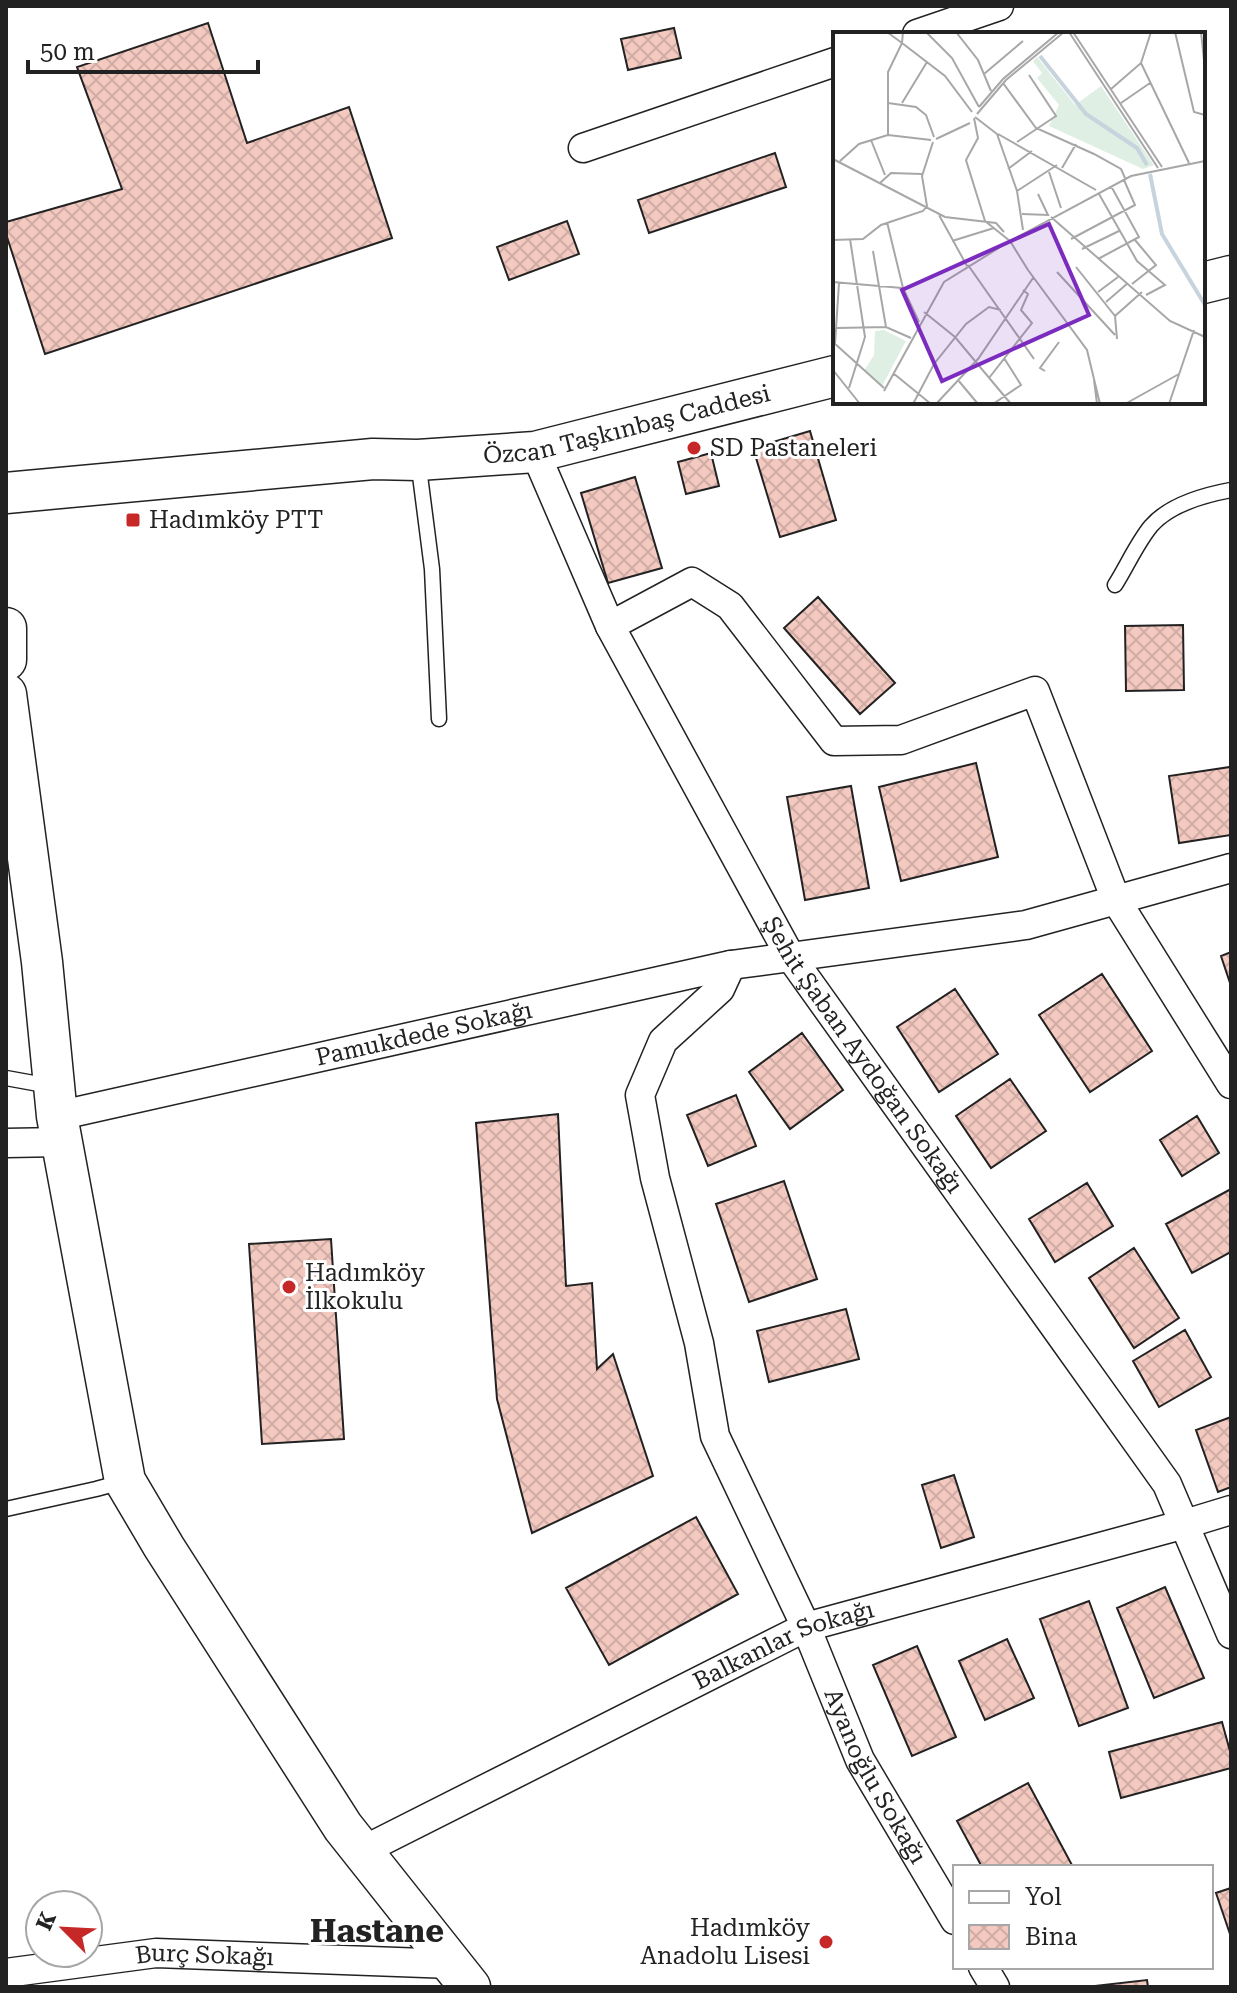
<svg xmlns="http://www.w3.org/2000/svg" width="1237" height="1993" font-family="'Roboto Serif',serif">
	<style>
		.building { fill: url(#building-cross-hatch); stroke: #222; stroke-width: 2 }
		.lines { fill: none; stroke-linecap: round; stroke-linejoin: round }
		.lane-casing { stroke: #222; stroke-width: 17 }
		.street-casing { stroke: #222; stroke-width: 31 }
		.secondary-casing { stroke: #222; stroke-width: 43 }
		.lane { stroke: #fff; stroke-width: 14 }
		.street { stroke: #fff; stroke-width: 28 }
		.secondary { stroke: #fff; stroke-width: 40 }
		.poi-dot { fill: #c62828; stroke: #fff; stroke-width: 3 }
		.labels { text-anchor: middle; stroke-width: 6; stroke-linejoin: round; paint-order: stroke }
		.street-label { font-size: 24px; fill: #222; stroke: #fff }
		.poi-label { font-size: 24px; fill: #222; stroke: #fff; text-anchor: start }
		.district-label { font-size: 32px; font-weight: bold; fill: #222; stroke: #fff }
		.inset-river { fill: none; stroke: #c7d3dd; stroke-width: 4 }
		.inset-road { fill: none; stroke: #a7a7a7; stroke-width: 2 }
		.view { fill: #7b2cbf; fill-opacity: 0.15; stroke: #7b2cbf; stroke-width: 4 }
		.inset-edge { fill: none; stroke: #222; stroke-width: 4 }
	</style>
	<defs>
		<pattern id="building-cross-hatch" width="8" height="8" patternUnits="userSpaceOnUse" patternTransform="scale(2)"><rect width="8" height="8" fill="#f3c9c0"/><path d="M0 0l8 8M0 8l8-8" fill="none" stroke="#d0aca5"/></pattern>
	</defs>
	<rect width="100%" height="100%" fill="#fff"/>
	<path class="building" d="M208,23L247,143L349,107L392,238L45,354L6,234V222L122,189L77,67Z
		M674,28L681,58L628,70L621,39Z
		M775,153L786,187L649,233L638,200Z
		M567,221L579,254L509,280L497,247Z
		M810,431L836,520L780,537L753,448Z
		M711,453L719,486L686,494L678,462Z
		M635,477L662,568L608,583L581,493Z
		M818,597L895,683L860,714L784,628Z
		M1183,625L1184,690L1126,691L1125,626Z
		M976,763L998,857L901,881L879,787Z
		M1230,767L1231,835L1179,843L1169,776Z
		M851,786L869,888L805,900L787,797Z
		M1231,952V986L1221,956Z
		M1102,974L1152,1051L1090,1092L1039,1015Z
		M955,989L998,1054L939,1092L897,1027Z
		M802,1033L843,1090L790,1129L749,1072Z
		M1010,1079L1046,1131L991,1168L956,1116Z
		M736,1095L756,1146L708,1166L687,1115Z
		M558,1114L566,1286L592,1283L597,1369L613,1354L653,1476L532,1533L497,1399L476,1123Z
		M1197,1116L1219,1153L1182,1176L1160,1140Z
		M784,1181L817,1279L749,1302L716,1204Z
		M1087,1183L1113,1226L1055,1262L1029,1219Z
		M1231,1189V1252L1192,1273L1166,1224Z
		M331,1239L344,1439L262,1444L249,1244Z
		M1134,1248L1179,1318L1134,1348L1089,1278Z
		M846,1309L859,1359L769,1382L757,1331Z
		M1185,1330L1211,1377L1159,1407L1133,1361Z
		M1231,1417V1487L1218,1492L1196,1430Z
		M954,1475L974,1537L941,1548L922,1485Z
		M696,1517L738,1594L609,1665L566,1588Z
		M1165,1587L1204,1678L1154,1698L1117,1608Z
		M1089,1601L1128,1708L1079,1726L1040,1619Z
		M1007,1639L1034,1698L985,1720L959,1661Z
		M917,1646L956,1737L912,1756L873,1665Z
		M1222,1722L1231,1755V1768L1121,1798L1109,1752Z
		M1028,1783L1073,1867H982L957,1821Z
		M1231,1888V1937L1216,1893Z
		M1147,1980L1148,1987H1086Z"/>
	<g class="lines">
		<g class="lane-casing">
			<path id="lane" d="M418,460L432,569L439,719
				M1115,585C1127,566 1137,543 1151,526C1170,504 1204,495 1231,490
				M6,1078L50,1086
				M6,1509L96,1489L122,1482"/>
		</g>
		<g class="street-casing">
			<g id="street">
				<path d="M917,34L999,6"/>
				<path d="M583,148L835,62"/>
				<path id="s1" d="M535,452L610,626L790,956L1167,1484L1231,1634"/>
				<path d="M610,626L692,582L730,606L834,741L901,740L1035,691L1116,900L1231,1084"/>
				<path id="s2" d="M731,965L720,989L663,1041L640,1095L655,1178L699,1343L715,1436L806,1627L860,1760L955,1920"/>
				<path id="s3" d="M57,1116L731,965L1026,925L1231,868"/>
				<path d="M6,1143L62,1142"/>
				<path id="s4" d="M362,1851L806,1627L1185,1524L1231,1510"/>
				<path d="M983,1967L995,1987"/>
				<path id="s5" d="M6,1973L156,1953L452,1964"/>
			</g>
		</g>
		<g class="secondary-casing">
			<g id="secondary">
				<path d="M1203,283L1231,276"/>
				<path id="s6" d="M6,493L373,459L418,460L535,452L835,376"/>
				<path d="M6,628V660"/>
				<path d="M6,694L42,962L57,1116L125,1481L164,1547L343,1827L470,1987"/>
			</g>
		</g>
		<use href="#lane" class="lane"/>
		<use href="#street" class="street"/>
		<use href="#secondary" class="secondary"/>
	</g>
	<g class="poi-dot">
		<circle cx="694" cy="448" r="8"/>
		<rect x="125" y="512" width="16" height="16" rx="4"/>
		<circle cx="289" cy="1287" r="8"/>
		<circle cx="826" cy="1942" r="8"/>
	</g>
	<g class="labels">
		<g class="street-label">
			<text dy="8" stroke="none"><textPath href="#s6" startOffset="626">Özcan Taşkınbaş Caddesi</textPath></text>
			<text dy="8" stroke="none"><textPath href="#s3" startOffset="376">Pamukdede Sokağı</textPath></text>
			<text dy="8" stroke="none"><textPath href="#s1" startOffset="688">Şehit Şaban Aydoğan Sokağı</textPath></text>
			<text dy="8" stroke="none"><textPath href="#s4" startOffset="470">Balkanlar Sokağı</textPath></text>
			<text dy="8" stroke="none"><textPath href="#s2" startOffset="888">Ayanoğlu Sokağı</textPath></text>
			<text dy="8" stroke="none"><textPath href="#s5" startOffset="200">Burç Sokağı</textPath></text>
		</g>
		<g class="poi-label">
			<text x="710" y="456">SD Pastaneleri</text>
			<text x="149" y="528">Hadımköy PTT</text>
			<text x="305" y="1281">Hadımköy<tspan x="305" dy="28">İlkokulu</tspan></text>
			<text x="810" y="1936" text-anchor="end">Hadımköy<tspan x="810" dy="28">Anadolu Lisesi</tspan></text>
		</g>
		<g class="district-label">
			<text x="377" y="1942">Hastane</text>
		</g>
	</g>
	<g transform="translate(833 32)">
		<rect width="372" height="372" fill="#fff"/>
		<path d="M204,25L242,73L268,54L321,133L310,137L216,94L226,73L204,46L209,41L200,29ZM51,298L73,309L49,354L31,339L41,323L42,299Z" fill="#e0efe3"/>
		<path class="inset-river" d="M207,24L253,82L304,116L314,133M317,142L329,202L372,273"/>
		<path class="inset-road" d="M54,0L69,11L70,0M93,0L119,26L146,75M123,0L145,28L158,59M236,0L325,136M240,0L329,135M342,0L361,80L372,83M368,0L372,38M308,31L356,131M151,42L190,9M170,51L203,96L261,122L288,137L292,146M278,57L308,31L318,0M55,71L83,75L93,83L101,105M69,71L94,30M288,71L317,51M146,75L170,47L226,0M144,82L173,48L231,0M142,85L164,102L184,159L190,198M141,86L145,106L133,128L152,189M165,102L263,158M55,103L98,108M103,107L137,91M38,108L52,143M184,110L223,84L196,43M0,127L112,185L163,191L171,200M7,129L26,112L55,103V40L69,11L112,44L139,80M229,136L243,112M175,137L199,119M216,140L228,176M47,151L58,141L89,142M184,159L224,133M266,162L304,229L332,253L313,263M189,182L215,183L205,162M106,183L134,234M218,185L337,289L372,305M152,189L177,209L298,144L372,129M54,190L70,256L86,290M238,207L302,173L291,148M0,208L30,207L48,193L90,179L94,174L89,144L100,110M119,209L161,196M249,217L286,199M40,219L53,295M265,227L306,205L278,154M135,233L201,327M243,235L282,284M195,238L254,318L267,372M224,240L282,303M0,250L69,256M299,252L323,233L302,208M265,260L285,245M273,270L295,251M91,280L122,305L178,372M4,296L53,295L78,306M284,307L282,284L309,260M0,310L51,356M2,312L6,251M0,338L27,372M212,339L207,336L226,310M60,341L98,372M156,346L199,291L188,278L195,262L190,258M125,348L145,372M261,348L264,372M16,356L32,305L17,207M51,359L111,250L177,209L195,238M80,372L101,332L133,292L156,275L168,278M103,372L145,327L200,246M160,372L188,353L171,326M292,372L346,342M336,372L361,298"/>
		<path class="view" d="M216,192L256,283L109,349L69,258Z"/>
		<rect width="372" height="372" class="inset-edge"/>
	</g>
	<rect width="1237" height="1993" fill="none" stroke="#222222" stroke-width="16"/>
	<rect x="953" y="1865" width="260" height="104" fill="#ffffff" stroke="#a7a7a7" stroke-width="2"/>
	<rect x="969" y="1891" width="40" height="12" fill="#ffffff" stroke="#a7a7a7" stroke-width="2"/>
	<text x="1025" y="1905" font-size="24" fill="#222222">Yol</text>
	<rect x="969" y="1925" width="40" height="24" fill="url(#building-cross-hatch)" stroke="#a7a7a7" stroke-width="2"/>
	<text x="1025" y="1945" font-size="24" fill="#222222">Bina</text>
	<g transform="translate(64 1929) rotate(294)"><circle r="38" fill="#ffffff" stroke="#a7a7a7" stroke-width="2"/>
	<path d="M0-6L14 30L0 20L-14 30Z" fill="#c62828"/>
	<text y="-12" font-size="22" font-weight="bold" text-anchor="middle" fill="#222222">K</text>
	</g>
	<path d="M28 60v12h230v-12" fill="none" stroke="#222222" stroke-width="4"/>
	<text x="40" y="60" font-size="24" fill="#222222" stroke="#ffffff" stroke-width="6" paint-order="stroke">50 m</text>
</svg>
